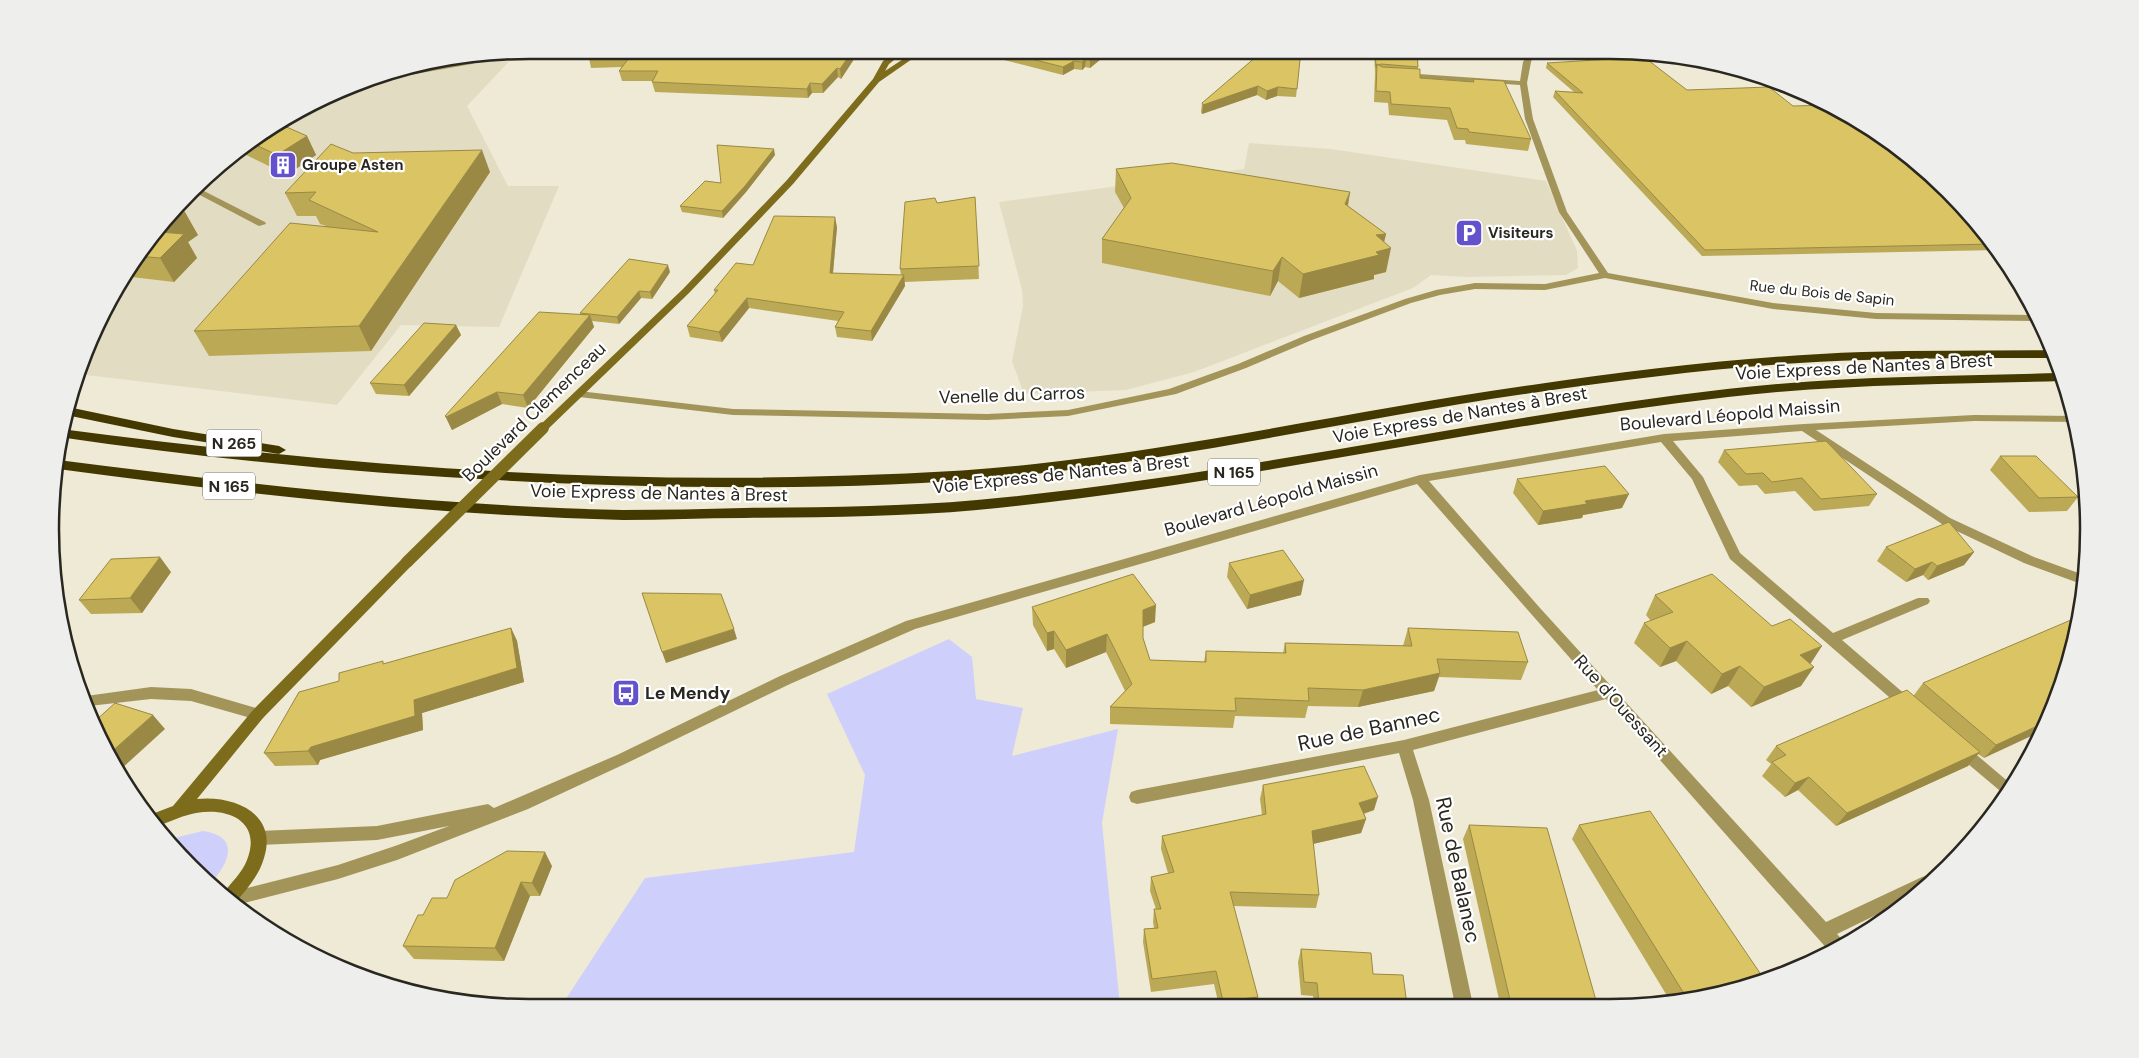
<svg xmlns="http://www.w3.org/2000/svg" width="2139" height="1058" font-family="'DM Sans',sans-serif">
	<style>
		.built { fill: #e2dcc2 }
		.green { fill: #cfcffc }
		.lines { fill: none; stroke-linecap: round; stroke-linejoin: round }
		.street { fill: #a39559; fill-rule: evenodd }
		.secondary { fill: #7d6c1c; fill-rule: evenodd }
		.highway { fill: #433800; fill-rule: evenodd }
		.secondary-bridge { stroke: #7d6c1c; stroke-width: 12 }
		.wall { fill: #bca955 }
		.shaded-wall { fill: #998945 }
		.building { fill: #dbc463; stroke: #998945 }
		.labels { text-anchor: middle; stroke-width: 4.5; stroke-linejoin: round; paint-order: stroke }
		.far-poi-label { font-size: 15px; font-weight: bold; fill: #292720; stroke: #fff; text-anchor: start }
		.far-street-label { font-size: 15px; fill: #292720; stroke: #fff }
		.shield { fill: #fff; stroke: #696863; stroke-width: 1 }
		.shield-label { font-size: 16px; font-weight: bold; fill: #292720 }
		.street-label { font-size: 18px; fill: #292720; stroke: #fff }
		.poi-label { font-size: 18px; font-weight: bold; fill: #292720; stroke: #fff; text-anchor: start }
		.near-street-label { font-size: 21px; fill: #292720; stroke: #fff }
		.rim { fill: none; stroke: #292720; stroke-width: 2.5 }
	</style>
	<rect width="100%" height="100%" fill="#eeead5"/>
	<path class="built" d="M518,52L467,106L508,186H559L499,327L401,325L337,405L78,374L87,345L131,263L237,149L375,76Z
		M1249,143L1331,149L1546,181L1577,251L1578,268L1566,275L1468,277L1431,275L1413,288L1194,372L1126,390L1024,394L1012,361L1023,306L1022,290L999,202L1244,169Z"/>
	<path class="green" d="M949,639L972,657L976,699L1023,708L1012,756L1118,729L1102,823L1120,1006L560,1008L645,878L854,852L865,775L827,694Z
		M203,831C241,836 229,864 210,884L191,868L170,839Z"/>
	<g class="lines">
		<path class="street" d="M1530,50H1536L1531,62L1527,83L1533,119L1567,212L1608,273L1773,303L1876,313L2036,315L2039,321L1876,319L1773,309L1605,278L1545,290L1475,289L1440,295L1411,303L1312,340L1246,368L1176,394L1068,416L987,420L733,415L579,397L574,394L579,391L733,409L987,414L1068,410L1169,389L1238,364L1304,336L1405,299L1436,290L1475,283L1545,284L1599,273L1559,212L1525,119L1520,85L1404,77L1400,75L1404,73L1520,81L1523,62Z
			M484,58L472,64L358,84L367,80Z
			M200,189L265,222L266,224L259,226L196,193Z
			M1974,415L2074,416L2076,422L1974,421L1816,430L1950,518L2034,557L2084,575V585L2024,563L1942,524L1802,431L1673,441L1703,477L1740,553L1833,633L1918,598H1928L1930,601L1928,604L1842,640L1914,702L1916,706L1914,710L1909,712L1904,710L1730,559L1692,479L1661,442L1429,481L1540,608L1826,922L1922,877L1928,875L1934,877L1913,897L1837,934L1844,942L1829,951L1606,699L1413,750L1429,800L1473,1005H1455L1413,800L1399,753L1137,804L1131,802L1129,797L1131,792L1137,790L1404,740L1598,690L1417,484L915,629L790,684L627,763L528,809L397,860L338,879L236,905L223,894L338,865L395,846L449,826L377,840L259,845L253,843L251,838L253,833L259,831L377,826L488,804L494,808L617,755L780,676L906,621L1420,475L1664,434L1804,424Z
			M151,687L191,689L263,710L265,714L263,718L258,720L191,701L151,699L89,706L86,696Z
			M1960,743L1965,745L2011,784L2005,795L1955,753L1952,749L1955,745Z"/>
		<path class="secondary" d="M899,50H907L889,64L885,71L917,50H925L879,82L793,184L689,293L547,430H539L537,428L539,426L683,289L787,180L873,79L883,61Z
			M407,557L412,559L413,562L412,565L263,718L197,799C235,795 278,814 264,858C259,876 246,890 234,904L222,894C231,883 242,873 247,860C262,822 229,807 196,813C184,815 172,821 160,825L152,814L173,806L253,710L402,559Z"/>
		<path class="highway" d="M2054,350L2055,358C1991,358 1927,358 1863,360C1753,363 1642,377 1532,393C1366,417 1202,455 1035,474C894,489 752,489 611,485C426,479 243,464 59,437L61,429C304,461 548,482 794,477C874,475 955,473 1035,464C1202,446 1366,408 1532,385C1641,369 1752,356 1863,352C1926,350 1990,351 2054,350Z
			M2061,373L2062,381C1951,384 1839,384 1728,397C1477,426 1229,486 977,510C900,517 822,517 744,518C704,518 663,520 623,520C434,515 245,494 58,469V460C246,484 434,506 623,510C663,510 704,509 744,508C822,507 899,507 977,500C1229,477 1476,418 1727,389C1838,376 1950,376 2061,373Z
			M68,407L173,429L279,446L286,450L279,454L173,437L66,415Z"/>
		<path class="secondary-bridge" d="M407,562L543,428"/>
	</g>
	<path class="wall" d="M595,50H875H860L841,79L838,77L823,93H812L808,98L655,92L652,82L653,81H622L619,71L622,67L591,68L589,58Z
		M1001,50H1112L1090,68L1085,67L1082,70L1074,69L1063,75L1000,59V51Z
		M1301,50L1296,97L1277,96L1266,100L1257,95L1202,114L1201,112L1202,103Z
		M1374,50H1417L1418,69L1420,78L1473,82V79L1531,139L1528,151L1466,144L1465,140H1454L1447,120L1389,115L1388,103L1374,102L1375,73Z
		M1547,63L1687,90L1793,106L1949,190L1998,250L1702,256L1553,97L1555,91L1574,92L1546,68Z
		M286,123L288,128L307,136L316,155L287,175L236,150Z
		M353,153L490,172L371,351L209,356L194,331L326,226L320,224L316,216H297L285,193Z
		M775,155L746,192L723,218L682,212L680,206L721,183Z
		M1116,169L1350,192L1348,206L1386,234L1384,242L1386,272L1374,275V279L1299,298L1278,281L1270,296L1102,263V239L1124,208L1115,192Z
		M975,197L979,279L904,282L905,286L872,341L837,337L835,327L838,321L749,308L722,342L690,337L687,326L715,294L714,290L753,265L837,227L833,273L901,275L900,269L937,203Z
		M179,212L198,235L188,242L197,258L174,282L123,276L131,263Z
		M670,272L652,299L641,298L619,324L592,321L594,327L528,408L502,404L452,430L445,416L581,315L580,313Z
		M456,325L461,335L409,396L376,394L370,383Z
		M1724,450L1877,494L1869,506L1814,511L1795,491L1765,494L1757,485L1739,486L1718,462Z
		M2000,456L2078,497L2067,511L2029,512L1990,470Z
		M1517,479L1622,508L1583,515L1582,518L1538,525L1513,493Z
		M1886,547L1974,552L1964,565L1928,580L1923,575L1906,582L1877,561Z
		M1229,563L1301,595L1247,609L1227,577Z
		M171,572L142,613L91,614L79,600Z
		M1655,595L1810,663L1801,686L1751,707L1728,686L1711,694L1676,661L1660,667L1634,643L1644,623L1651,621L1646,615Z
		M1032,607L1155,622L1143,627V638L1150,660L1204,662L1206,651L1283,653L1285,643L1403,646L1408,628L1528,662L1521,680L1439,677L1434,691L1358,707L1308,706L1305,718L1235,716L1233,728L1110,724V707L1125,691L1106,652L1066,668L1054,649L1047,651L1033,625Z
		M511,628L517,641L524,682L422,713L423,730L320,760L318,765L275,766L264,753L339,681L384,664Z
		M1923,683L2052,713L1984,758L1978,754L1968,766L1836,826L1798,790L1785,797L1762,776L1771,764L1766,760L1776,746L1914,695Z
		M1263,785L1374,810L1364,814L1366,819L1361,833L1313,844L1319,895L1316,908L1233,906L1258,997L1256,1005L1219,1006L1214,984L1151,992L1143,942L1144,929L1154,928L1153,922L1154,909H1156L1150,891L1151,877L1168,873L1161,849L1162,836L1262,815L1260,799Z
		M1469,825L1597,1004H1500L1463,839Z
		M1579,825L1764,979L1672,1004L1572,839Z
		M552,866L540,896H530L504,961L414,959L403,946L423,915L447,898Z
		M1301,949L1373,974L1407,1005H1314L1313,996L1301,995L1298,962Z"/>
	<path class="shaded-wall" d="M853,50H860L841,79L840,69Z
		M1102,50H1112L1090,68V60Z
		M1086,59L1085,67L1082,70V62Z
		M1074,61V69L1063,75V67Z
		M837,68L838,77L823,93L822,84Z
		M810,83L812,93L808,98L807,89Z
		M1258,86L1257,95L1202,114L1203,105Z
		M1278,87L1277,96L1266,100L1267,91Z
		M286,123L290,132L276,128Z
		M307,136L316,155L287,175L277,155Z
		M774,149L775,155L746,192L723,218L722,211Z
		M482,150L490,172L371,351L359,326Z
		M1350,192L1346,216L1345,204Z
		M185,212L198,235L188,242L197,258L174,282L160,258L158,234L166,225Z
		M835,217L837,227L832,283L830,273Z
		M1386,234L1382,250L1391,248L1386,272L1374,275V279L1299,298L1303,274L1376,235Z
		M1282,257L1278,281L1270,296L1273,271Z
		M668,265L670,272L652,299L650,292Z
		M904,275L905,286L872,341L871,331Z
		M639,291L641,298L619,324L617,317Z
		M747,298L749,308L722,342L719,332Z
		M590,315L594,327L528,408L523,395Z
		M456,325L461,335L409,396L404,385Z
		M497,392L502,404L452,430L446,417Z
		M1629,494L1622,508L1583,515L1582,518L1538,525L1543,511L1585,501Z
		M1974,552L1964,565L1928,580L1937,566Z
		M160,557L171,572L142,613L130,598Z
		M1932,562L1923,575L1906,582L1915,569Z
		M1304,580L1301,595L1247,609L1250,595Z
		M1156,605L1155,622L1142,627L1143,610Z
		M511,628L517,641L524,682L422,713L423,730L320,760L318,765L308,751L311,747L414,700Z
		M734,629L737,639L666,663L662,652Z
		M1054,631V649L1047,651V633Z
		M1107,634L1106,652L1066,668V650Z
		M1687,641L1676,661L1660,667L1670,648Z
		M1822,646L1809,666L1800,655Z
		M1740,666L1728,686L1711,694L1722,674Z
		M1814,667L1801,686L1751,707L1764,687Z
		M1440,673L1434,691L1358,707L1363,690Z
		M153,715L165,729L120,770L109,754Z
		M2048,721L2042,731L1984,758L1996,745Z
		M1980,752L1968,766L1836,826L1847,813Z
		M1809,777L1798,790L1785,797L1795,783Z
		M1378,797L1374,810L1355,816L1359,803Z
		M1366,819L1361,833L1308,845L1312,831Z
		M545,852L552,866L540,896L532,883Z
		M521,882L530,896L504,961L495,948Z
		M345,962L357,975L342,970Z"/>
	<path class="building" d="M595,50H853L840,69L837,68L822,84L810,83L807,89L652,82L658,71H619L629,58H589Z
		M1001,50H1102L1090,60L1086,59L1082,62L1074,61L1063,67L1000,51Z
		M1264,50H1301L1297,89L1278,87L1267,91L1258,86L1203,105L1202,103Z
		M1375,50H1417L1418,67L1381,64L1379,65L1377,64L1376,67Z
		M1644,57L1687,90L1769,87L1793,106L1829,105L1876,131L1949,190L1993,244L1705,250L1555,91L1583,93L1547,63Z
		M1377,64L1382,67L1420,69V78L1474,82L1473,79L1504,81L1531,139L1469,132L1468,129L1457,128L1450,108L1391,104L1390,92L1376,91Z
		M282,125L307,136L277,155L250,142Z
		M331,144L353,153L482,150L359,326L194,331L290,223L378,232L309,200L316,192L285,193Z
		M717,145L774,149L745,186L722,211L680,206L705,181L721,183Z
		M1172,163L1350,192L1345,204L1386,234L1376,235L1391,248L1376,252L1379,255L1303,274L1282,257L1273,271L1102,239L1131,198L1116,169Z
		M975,197L979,266L900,269L905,202L935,198L937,203Z
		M179,212H185L166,225Z
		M774,216L835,217L830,273L904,275L871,331L835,327L844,312L747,298L719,332L687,326L718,290H714L736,263L753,265Z
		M160,232L184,234L160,258L137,256Z
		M629,259L668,265L650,292L639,291L617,317L580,313Z
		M539,312L590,315L523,395L497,392L446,417L445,416Z
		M424,323L456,325L404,385L370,383Z
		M1826,441L1877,494L1821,499L1802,478L1772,482L1763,473L1746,474L1724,450Z
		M2000,456H2036L2078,497L2039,498Z
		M1605,466L1629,494L1585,501L1587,504L1543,511L1517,479Z
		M1949,522L1974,552L1937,566L1932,562L1915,569L1886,547Z
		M1283,550L1304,580L1250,595L1229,563Z
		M160,557L130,598L79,600L111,559Z
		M1133,574L1156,605L1143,610V638L1150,660L1206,662V651L1286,653L1285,643L1412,646L1408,628L1518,632L1528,662L1437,659L1440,673L1363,690L1308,688L1309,701L1235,698L1236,711L1110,707L1132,684L1107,634L1066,650L1054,631L1047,633L1032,607Z
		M1712,574L1772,626L1790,619L1822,646L1800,655L1814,667L1764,687L1740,666L1722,674L1687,641L1670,648L1644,623L1673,612L1655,595Z
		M642,593L721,594L734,629L662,652Z
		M2078,617L2080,619V623L2052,713L2048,721L1996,745L1923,683Z
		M511,628L517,668L414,700L415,716L311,747L308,751L264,753L299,692L339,681V673L383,661V664Z
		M1907,690L1980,752L1847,813L1809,777L1795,783L1772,762L1786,755L1776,746Z
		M115,703L153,715L109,754L100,741L94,722Z
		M1364,766L1378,797L1359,803L1366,819L1312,831L1319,895L1230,892L1258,997L1223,1001L1216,971L1152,979L1144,929L1158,928L1154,909H1161L1151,877L1174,872L1162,836L1266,814L1263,785Z
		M1650,811L1764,979L1688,1000L1579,825Z
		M1469,825L1547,828L1597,1004H1511Z
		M507,851L545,852L532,883L521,882L495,948L403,946L418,915H423L432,898H447L455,880Z
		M1301,949L1371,953L1373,974L1403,975L1407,1005H1319L1317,983L1304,982Z
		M327,962H345L342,970Z"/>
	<defs>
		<g id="building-square" transform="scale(1.4375)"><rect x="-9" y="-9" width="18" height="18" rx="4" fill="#6352cb" stroke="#fff"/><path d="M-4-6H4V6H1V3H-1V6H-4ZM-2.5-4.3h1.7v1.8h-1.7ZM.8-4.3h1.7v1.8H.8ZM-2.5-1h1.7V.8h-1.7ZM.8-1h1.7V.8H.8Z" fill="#fff"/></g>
		<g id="parking-square" transform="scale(1.4375)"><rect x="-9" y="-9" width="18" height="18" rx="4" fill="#6352cb" stroke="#fff"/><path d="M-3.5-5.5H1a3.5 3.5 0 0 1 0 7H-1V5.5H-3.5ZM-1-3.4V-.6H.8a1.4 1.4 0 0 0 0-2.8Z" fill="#fff"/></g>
		<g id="bus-square" transform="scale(1.4375)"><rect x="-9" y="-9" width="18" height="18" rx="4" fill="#6352cb" stroke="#fff"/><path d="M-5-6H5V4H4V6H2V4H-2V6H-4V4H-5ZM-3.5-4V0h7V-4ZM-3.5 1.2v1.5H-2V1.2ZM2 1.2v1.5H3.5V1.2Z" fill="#fff"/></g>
	</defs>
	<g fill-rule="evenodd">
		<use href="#building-square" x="283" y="165"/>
		<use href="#parking-square" x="1469" y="233"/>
		<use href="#bus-square" x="626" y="693"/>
	</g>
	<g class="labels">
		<g class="far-poi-label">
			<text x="302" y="170">Groupe Asten</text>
			<text x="1488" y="238">Visiteurs</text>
		</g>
		<g class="far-street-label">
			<text transform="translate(1822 293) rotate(6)" y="5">Rue du Bois de Sapin</text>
		</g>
		<g class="shield">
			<rect x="206.5" y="429.5" width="55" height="27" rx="4"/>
			<rect x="1208" y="458.5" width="52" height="27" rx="4"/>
			<rect x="203" y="472.5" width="52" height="27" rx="4"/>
		</g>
		<g class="shield-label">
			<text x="234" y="449">N 265</text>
			<text x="1234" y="478">N 165</text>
			<text x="229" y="492">N 165</text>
		</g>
		<g class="street-label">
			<text transform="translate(1864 367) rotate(-3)" y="6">Voie Express de Nantes à Brest</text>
			<text transform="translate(1012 395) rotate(-2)" y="6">Venelle du Carros</text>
			<text transform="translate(534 412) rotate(-44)" y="6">Boulevard Clemenceau</text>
			<text transform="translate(1460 415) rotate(-10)" y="6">Voie Express de Nantes à Brest</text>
			<text transform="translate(1730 415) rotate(-5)" y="6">Boulevard Léopold Maissin</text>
			<text transform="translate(1061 474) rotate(-6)" y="6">Voie Express de Nantes à Brest</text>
			<text transform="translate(659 493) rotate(1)" y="6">Voie Express de Nantes à Brest</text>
			<text transform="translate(1271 500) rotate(-16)" y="6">Boulevard Léopold Maissin</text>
			<text transform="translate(1621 706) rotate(48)" y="6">Rue d'Ouessant</text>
		</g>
		<g class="poi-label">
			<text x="645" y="699">Le Mendy</text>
		</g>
		<g class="near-street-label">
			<text transform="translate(1369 729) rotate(-12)" y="7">Rue de Bannec</text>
			<text transform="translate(1458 870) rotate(78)" y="7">Rue de Balanec</text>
		</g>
	</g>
	<path d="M0 0H2139V1058H0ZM529 59H1610A470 470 0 0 1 2080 529V529A470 470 0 0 1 1610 999H529A470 470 0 0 1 59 529V529A470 470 0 0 1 529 59Z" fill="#eeeeed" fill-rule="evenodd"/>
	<path class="rim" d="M529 59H1610A470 470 0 0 1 2080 529V529A470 470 0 0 1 1610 999H529A470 470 0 0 1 59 529V529A470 470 0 0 1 529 59Z"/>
</svg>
